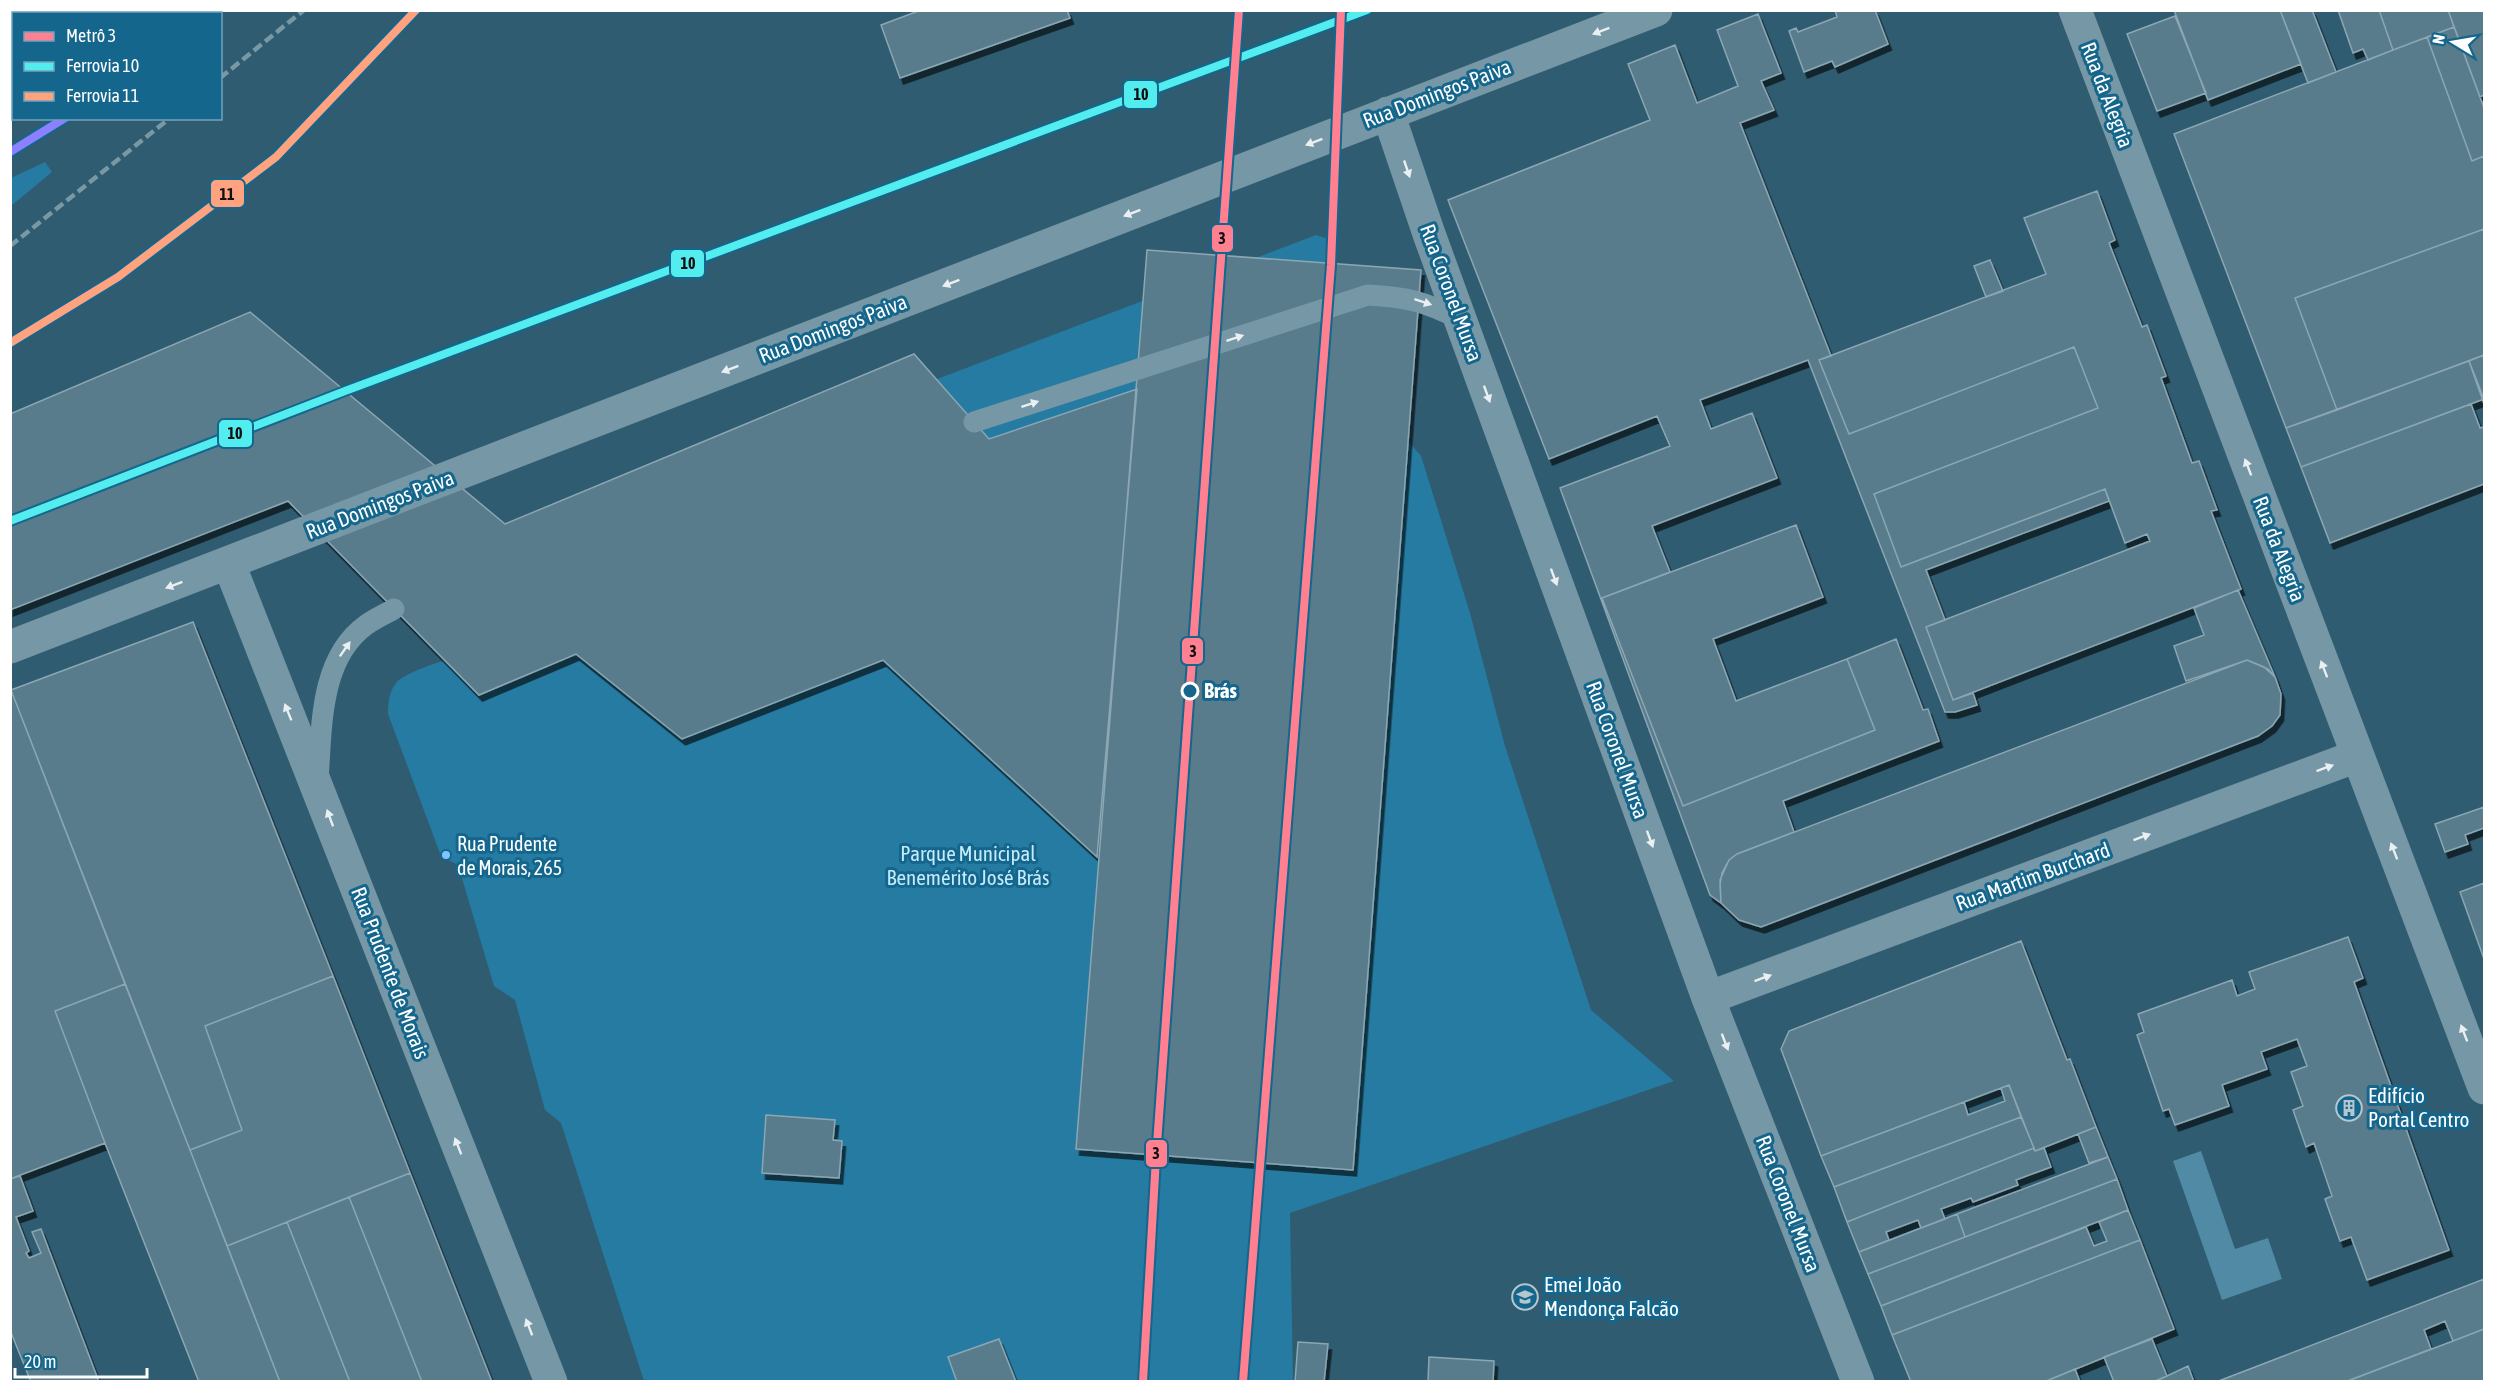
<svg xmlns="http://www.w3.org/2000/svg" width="2495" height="1392" font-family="'Asap Condensed',sans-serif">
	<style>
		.green { fill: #257ba1 }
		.water { fill: #518aa5 }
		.building { fill: #597b8b; stroke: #8ba7b3; stroke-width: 1.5; filter: url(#shadow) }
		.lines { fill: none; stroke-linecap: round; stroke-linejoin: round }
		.service { stroke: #7697a5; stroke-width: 21 }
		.minor { stroke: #7697a5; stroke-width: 33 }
		.tertiary { stroke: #7697a5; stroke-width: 33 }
		.rail { stroke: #7898a4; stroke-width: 4.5; stroke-dasharray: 10 4.5; stroke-linecap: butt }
		.rail-1-casing { stroke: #14668c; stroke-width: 12 }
		.rail-2-casing { stroke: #14668c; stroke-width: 12 }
		.rail-3-casing { stroke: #14668c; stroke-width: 12 }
		.rail-1 { stroke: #53edef; stroke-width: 8 }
		.rail-2 { stroke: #ffa280; stroke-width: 8 }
		.rail-3 { stroke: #8b80ff; stroke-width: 8 }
		.metro-1-casing { stroke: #14668c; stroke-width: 12 }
		.metro-1 { stroke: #ff8090; stroke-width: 8 }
		.oneway { fill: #eaeff2 }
		.stop-dot { fill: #14668c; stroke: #fff; stroke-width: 3 }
		.bus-dot { fill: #80c4ff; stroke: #14668c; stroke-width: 2 }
		.labels { text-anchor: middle; stroke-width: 6; stroke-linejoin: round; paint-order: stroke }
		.bus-label { font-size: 20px; fill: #fff; stroke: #14668c; text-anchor: start }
		.street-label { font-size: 21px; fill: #fff; stroke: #14668c }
		.stop-label { font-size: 21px; font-weight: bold; fill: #fff; stroke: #14668c; text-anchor: start }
		.park-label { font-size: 21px; fill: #c4ebfb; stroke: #14668c }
		.poi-label { font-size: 21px; fill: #fff; stroke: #14668c; text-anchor: start }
		.line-badge { stroke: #14668c; stroke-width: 2 }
		.pale-badge-label { font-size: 16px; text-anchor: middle; font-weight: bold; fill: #111 }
	</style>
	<defs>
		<filter id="shadow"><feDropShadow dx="3.5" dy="6" stdDeviation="0" flood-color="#0009"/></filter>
	</defs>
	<rect width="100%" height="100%" fill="#2f5c71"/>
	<path class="green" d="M45,162L52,172L11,206V178Z
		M1316,235L1336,241L1326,271L1408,441L1421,456L1470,613L1505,746L1591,1010L1674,1081L1290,1213L1293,1381H644L561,1123L545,1110L515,1000L494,986L458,865L441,856L388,714C388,703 389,692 396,683C407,669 475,651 495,646L932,381Z"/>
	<path class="water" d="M2201,1151L2235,1249L2268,1238L2282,1279L2222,1300L2173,1161Z"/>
	<path class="building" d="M10,10H93L94,14H14V69L10,70Z
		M921,10H1067L1070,18L900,78L881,25Z
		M1835,10H1875L1888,44L1835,67L1832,61L1804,72L1789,31L1796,28L1798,32L1837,17Z
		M2174,10H2280L2301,64L2208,100Z
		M2280,10H2312L2336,72L2308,83Z
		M2338,10H2379L2393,50L2368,60L2363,49L2353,53Z
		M2379,10H2448L2454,27L2393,50Z
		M2448,10H2484V95L2480,97Z
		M1758,14L1781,73L1761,81L1774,110L1740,123L1831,356L1819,360L1849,434L2074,347L2098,408L1874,494L1901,567L2105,489L2109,501L1926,570L1945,620L1926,627L1953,700L1973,693L1977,705L1955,712H1945L1808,360L1700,400L1711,429L1752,413L1777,478L1652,526L1670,572L1602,598L1683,806L1875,730L1847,659L1896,639L1923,710L1928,709L1939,741L1783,801L1794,832L1737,854L1729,860L1720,880L1721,903L1710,895L1560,488L1670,446L1657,416L1549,459L1448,200L1650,120L1628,64L1675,45L1697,103L1738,86L1717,30Z
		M2175,16L2206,93L2157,111L2127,34Z
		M2454,27L2484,108V156L2472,161L2427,37Z
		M2427,37L2472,161L2484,156V229L2295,298L2337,410L2286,428L2174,134Z
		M2097,191L2115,240L2109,243L2142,327L2147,325L2166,376L2161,378L2192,463L2199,461L2217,510L2211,511L2241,589L1953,700L1926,627L2150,541L2147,534L2125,543L2105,489L1901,567L1874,494L2098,408L2074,347L1849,434L1819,360L2046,274L2024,218Z
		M2484,229V355L2337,410L2295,298Z
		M1147,250L1421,270L1353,1170L1076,1149Z
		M1990,260L2003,291L1986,297L1974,266Z
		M250,312L505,524L914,354L989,439L1137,389L1097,857L883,660L682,739L576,654L479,695L288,501L10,610V414Z
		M2484,355V404L2469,361Z
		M2469,361L2484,399L2301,467L2286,428Z
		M2471,404L2480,428L2484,427V484L2330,543L2301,467Z
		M1796,525L1823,597L1713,639L1736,701L1847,659L1875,730L1683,806L1602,598Z
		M2238,590L2275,677L2264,667L2247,660L2186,681L2174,646L2204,635L2194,608Z
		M193,622L333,976L205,1026L242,1130L190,1150L11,690Z
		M2247,660L2268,669L2275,677L2281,694L2280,715L2272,726L2258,736L1761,927L1739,920L1721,903L1720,885L1722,873L1729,860L1737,854Z
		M11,690L125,984L55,1011L105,1143L10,1179Z
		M2484,807V828L2465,835L2468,844L2445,852L2435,824Z
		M2484,883V959L2460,892Z
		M2348,937L2363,978L2354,982L2449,1250L2367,1280L2351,1237L2340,1241L2325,1199L2332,1196L2314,1143L2306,1147L2293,1110L2303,1106L2291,1072L2307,1066L2297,1039L2261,1052L2267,1069L2222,1085L2229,1106L2175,1125L2169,1109L2163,1111L2137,1035L2144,1032L2138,1014L2232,980L2237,996L2255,989L2249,972Z
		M2021,941L2067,1060L2070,1059L2096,1127L2035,1151L2009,1085L1821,1156L1781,1049L1789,1031Z
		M333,976L410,1173L227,1246L190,1150L242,1130L205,1026Z
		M125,984L190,1150L280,1382H199L105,1143L55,1011Z
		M2009,1085L2021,1117L1834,1187L1821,1156L1964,1102L1968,1115L2005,1101L2001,1088Z
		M766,1115L835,1120L833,1140L842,1141L839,1178L762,1173Z
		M2021,1117L2034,1148L1847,1222L1834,1187Z
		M2096,1127L2108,1157L2089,1163L2078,1134Z
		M2034,1148L2035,1151L2044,1148L2051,1167L2016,1180L2018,1185L1973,1202L1971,1198L1941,1209L1945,1219L1921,1228L1918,1220L1886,1232L1889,1240L1859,1252L1847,1222Z
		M2108,1157L2117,1179L1965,1237L1957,1214Z
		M410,1173L492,1382H422L349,1197Z
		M20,1176L33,1211L16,1217L29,1251L26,1253L29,1258L41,1253L32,1232L41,1229L99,1382H31L10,1330V1179Z
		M2117,1179L2128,1210L1881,1306L1868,1274Z
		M349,1197L422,1382H350L287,1222Z
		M2128,1210L2140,1240L1892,1335L1881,1306L2086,1227L2094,1246L2107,1241L2099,1222Z
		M1957,1214L1965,1237L1868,1274L1859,1252Z
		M287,1222L350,1382H280L227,1246Z
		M2140,1240L2174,1329L2044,1382H1911L1892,1335Z
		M2484,1279V1329L2453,1341L2445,1321L2424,1330L2431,1349L2345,1382H2216Z
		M2484,1329V1382H2345L2453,1341Z
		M999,1339L1016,1382H957L948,1357Z
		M2152,1339L2167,1376L2153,1382H2114L2104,1357Z
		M1298,1342L1328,1344L1324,1382H1295Z
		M1429,1357L1494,1361L1493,1382H1428Z
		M2188,1366L2194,1382H2153L2167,1376Z
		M2075,1369L2080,1382H2044Z"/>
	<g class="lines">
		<path class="service" d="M974,422L1368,295C1408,297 1425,302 1460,319
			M318,780C322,728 319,659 366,625C374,619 385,614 394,609"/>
		<path class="minor" d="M2075,10L2484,1088
			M229,564L551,1382
			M1708,998L2357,756"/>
		<path class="tertiary" d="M1388,113L1429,234L1708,998L1858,1382
			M10,647L1656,10"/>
		<path class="rail" d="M220,78L304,10
			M10,246L170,118"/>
		<g class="rail-1-casing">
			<path id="rail-1" d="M10,521L345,391L1367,10"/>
		</g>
		<g class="rail-2-casing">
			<path id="rail-2" d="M10,343L118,277L276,157L416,10"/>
		</g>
		<g class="rail-3-casing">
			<path id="rail-3" d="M10,152L65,118"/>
		</g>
		<use href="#rail-1" class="rail-1"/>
		<use href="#rail-2" class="rail-2"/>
		<use href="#rail-3" class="rail-3"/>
		<g class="metro-1-casing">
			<path id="metro-1" d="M1143,1382L1156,1158L1239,10
				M1243,1382L1331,265L1341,10"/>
		</g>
		<use href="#metro-1" class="metro-1"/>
	</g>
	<defs><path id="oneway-solid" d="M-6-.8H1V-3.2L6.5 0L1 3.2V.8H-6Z" transform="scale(1.5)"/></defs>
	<g class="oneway">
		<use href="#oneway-solid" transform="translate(1601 31) rotate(159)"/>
		<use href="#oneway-solid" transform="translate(1314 142) rotate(159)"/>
		<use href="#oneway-solid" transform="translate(1407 169) rotate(71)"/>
		<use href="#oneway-solid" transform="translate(1132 213) rotate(159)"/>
		<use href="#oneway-solid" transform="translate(951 283) rotate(159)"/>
		<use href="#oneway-solid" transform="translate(1423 302) rotate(18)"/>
		<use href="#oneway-solid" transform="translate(1235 338) rotate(-18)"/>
		<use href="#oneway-solid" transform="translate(730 369) rotate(159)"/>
		<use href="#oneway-solid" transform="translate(1487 394) rotate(70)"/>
		<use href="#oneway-solid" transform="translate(1030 404) rotate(-18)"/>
		<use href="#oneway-solid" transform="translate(2248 467) rotate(-111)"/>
		<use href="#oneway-solid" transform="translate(1554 577) rotate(70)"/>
		<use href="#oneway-solid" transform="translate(174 585) rotate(159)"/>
		<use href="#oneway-solid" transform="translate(345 649) rotate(-55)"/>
		<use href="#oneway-solid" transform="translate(2324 669) rotate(-111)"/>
		<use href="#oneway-solid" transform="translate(288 712) rotate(-112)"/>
		<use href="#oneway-solid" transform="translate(2325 768) rotate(-20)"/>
		<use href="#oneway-solid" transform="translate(330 818) rotate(-110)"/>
		<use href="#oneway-solid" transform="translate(2142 837) rotate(-20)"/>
		<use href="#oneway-solid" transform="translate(1650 839) rotate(70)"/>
		<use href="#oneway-solid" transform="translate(2394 851) rotate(-111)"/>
		<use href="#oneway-solid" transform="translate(1763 978) rotate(-20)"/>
		<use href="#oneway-solid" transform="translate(2464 1033) rotate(-111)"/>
		<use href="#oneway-solid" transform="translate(1725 1042) rotate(69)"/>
		<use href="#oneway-solid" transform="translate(458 1146) rotate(-111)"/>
		<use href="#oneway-solid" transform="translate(529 1327) rotate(-111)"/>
	</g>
	<defs>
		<g id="building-ring" transform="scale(1.35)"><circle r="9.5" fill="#14668c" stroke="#b6c6cd" stroke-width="1.5"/><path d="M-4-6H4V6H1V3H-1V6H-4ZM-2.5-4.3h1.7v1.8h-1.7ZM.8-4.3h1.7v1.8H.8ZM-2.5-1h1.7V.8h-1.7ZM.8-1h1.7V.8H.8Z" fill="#b6c6cd"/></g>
		<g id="school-ring" transform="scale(1.35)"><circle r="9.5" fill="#14668c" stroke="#b6c6cd" stroke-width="1.5"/><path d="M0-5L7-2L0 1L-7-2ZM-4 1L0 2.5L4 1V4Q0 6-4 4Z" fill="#b6c6cd"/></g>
	</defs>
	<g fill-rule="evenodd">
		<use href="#building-ring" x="2349" y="1108"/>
		<use href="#school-ring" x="1525" y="1297"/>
	</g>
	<circle class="stop-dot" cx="1190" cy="691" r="8"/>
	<circle class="bus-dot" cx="446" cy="855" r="5"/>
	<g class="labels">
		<g class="bus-label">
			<text x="457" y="851">Rua Prudente<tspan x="457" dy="24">de Morais, 265</tspan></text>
		</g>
		<g class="street-label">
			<text transform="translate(1437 94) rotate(-21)" y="7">Rua Domingos Paiva</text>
			<text transform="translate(2107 95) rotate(69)" y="7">Rua da Alegria</text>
			<text transform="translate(1451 293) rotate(70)" y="7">Rua Coronel Mursa</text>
			<text transform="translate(833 329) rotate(-21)" y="7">Rua Domingos Paiva</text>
			<text transform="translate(380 505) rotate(-21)" y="7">Rua Domingos Paiva</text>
			<text transform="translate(2279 549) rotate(69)" y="7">Rua da Alegria</text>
			<text transform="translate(1617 750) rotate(70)" y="7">Rua Coronel Mursa</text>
			<text transform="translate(2033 877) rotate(-20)" y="7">Rua Martim Burchard</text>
			<text transform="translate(390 973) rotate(69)" y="7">Rua Prudente de Morais</text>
			<text transform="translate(1788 1204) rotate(69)" y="7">Rua Coronel Mursa</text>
		</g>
		<g class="stop-label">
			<text x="1204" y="698">Brás</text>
		</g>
		<g class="park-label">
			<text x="968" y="861">Parque Municipal<tspan x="968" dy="24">Benemérito José Brás</tspan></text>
		</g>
		<g class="poi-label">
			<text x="2368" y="1103">Edifício<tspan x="2368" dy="24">Portal Centro</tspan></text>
			<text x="1544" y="1292">Emei João<tspan x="1544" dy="24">Mendonça Falcão</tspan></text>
		</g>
	</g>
	<g class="line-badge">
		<rect x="1123" y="80" width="35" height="29" rx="6" fill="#53edef"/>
		<rect x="210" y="179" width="35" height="29" rx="6" fill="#ffa280"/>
		<rect x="1211" y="224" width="23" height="29" rx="6" fill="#ff8090"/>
		<rect x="670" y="249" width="35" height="29" rx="6" fill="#53edef"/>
		<rect x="218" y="419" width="35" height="29" rx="6" fill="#53edef"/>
		<rect x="1181" y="637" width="23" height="28" rx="6" fill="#ff8090"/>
		<rect x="1145" y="1139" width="23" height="29" rx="6" fill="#ff8090"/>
	</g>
	<g class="pale-badge-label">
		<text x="1141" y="100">10</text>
		<text x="227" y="200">11</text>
		<text x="1222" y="244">3</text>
		<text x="688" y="269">10</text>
		<text x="235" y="439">10</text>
		<text x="1193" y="657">3</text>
		<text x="1156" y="1159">3</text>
	</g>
	<rect width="2495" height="1392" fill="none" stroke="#ffffff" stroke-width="24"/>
	<rect x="12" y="12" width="210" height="108" fill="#14668c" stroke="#72a3ba" stroke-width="1.5"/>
	<rect x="24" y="32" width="30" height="9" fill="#ff8090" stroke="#72a3ba" stroke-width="1.5"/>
	<text x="66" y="42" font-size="18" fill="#ffffff">Metrô 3</text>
	<rect x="24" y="62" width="30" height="9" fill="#53edef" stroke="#72a3ba" stroke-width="1.5"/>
	<text x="66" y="72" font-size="18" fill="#ffffff">Ferrovia 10</text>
	<rect x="24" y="92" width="30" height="9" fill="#ffa280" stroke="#72a3ba" stroke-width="1.5"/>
	<text x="66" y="102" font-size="18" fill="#ffffff">Ferrovia 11</text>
	<g transform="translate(2453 42) rotate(281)" stroke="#14668c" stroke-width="4.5" paint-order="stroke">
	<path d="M0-4.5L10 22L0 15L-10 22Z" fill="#ffffff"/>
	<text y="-9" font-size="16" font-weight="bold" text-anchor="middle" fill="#ffffff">N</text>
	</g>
	<path d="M15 1368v9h132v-9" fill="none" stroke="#ffffff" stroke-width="3"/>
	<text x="24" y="1368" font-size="18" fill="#ffffff" stroke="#14668c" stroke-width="4.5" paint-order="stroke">20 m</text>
</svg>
